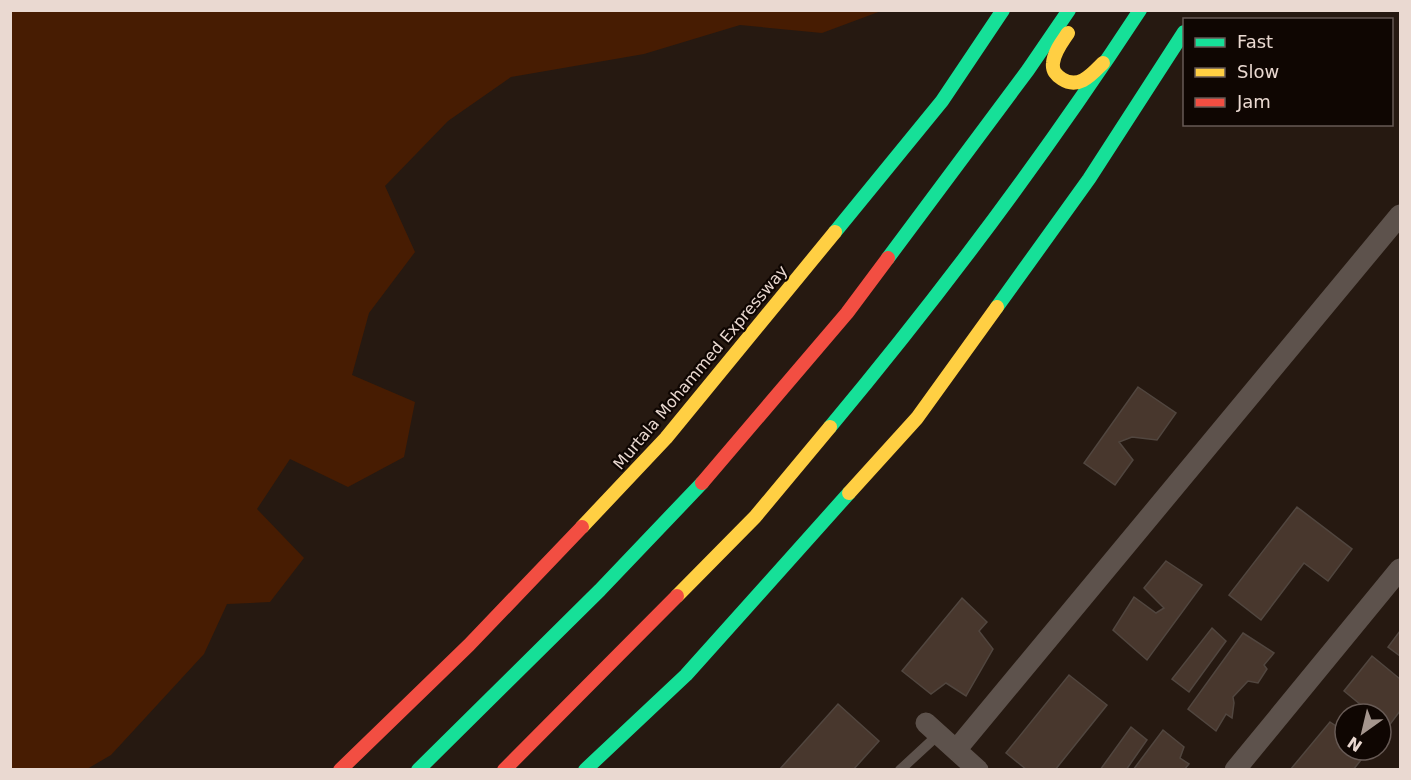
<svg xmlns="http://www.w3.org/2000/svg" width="1411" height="780" font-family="'DejaVu Sans',sans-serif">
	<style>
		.green { fill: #471c02 }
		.building { fill: #48372d; stroke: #51463f; stroke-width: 1.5 }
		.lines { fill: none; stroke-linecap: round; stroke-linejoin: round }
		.lane { stroke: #5d524c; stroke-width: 10 }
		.street { stroke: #5d524c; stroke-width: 21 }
		.fast { stroke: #16e098; stroke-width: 14 }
		.slow { stroke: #ffcf43; stroke-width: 14 }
		.jam { stroke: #f24e42; stroke-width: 14 }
		.labels { text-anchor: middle; stroke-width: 4.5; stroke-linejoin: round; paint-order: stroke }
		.street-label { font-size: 16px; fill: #ead9d1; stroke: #0f0602 }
	</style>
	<rect width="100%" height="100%" fill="#261911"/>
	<path class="green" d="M10,11L11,10L881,11L822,33L740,25L644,54L511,77L448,121L385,186L415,252L369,313L352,375L415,402L404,457L348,487L290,459L257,509L304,558L270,602L227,604L204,654L111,755L87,769H11Z"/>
	<path class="building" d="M1138,387L1176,413L1157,440L1132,437L1119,442L1133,460L1115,485L1084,463Z
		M1297,507L1352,549L1328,581L1304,563L1261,620L1229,595Z
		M1166,561L1202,585L1147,660L1113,630L1134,597L1156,613L1164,608L1144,588Z
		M962,598L987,622L979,631L993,649L966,696L946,683L931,694L902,671Z
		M1212,628L1226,641L1189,692L1172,679Z
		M1400,631V656L1388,647Z
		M1243,633L1274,653L1264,665L1267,669L1258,683L1248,681L1233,697L1234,703L1232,718L1226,714L1216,731L1188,709Z
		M1372,656L1400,679V711L1388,727L1381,721V714H1372L1344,691Z
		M1069,675L1107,705L1055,770H1027L1006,753Z
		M838,704L879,741L853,770H779Z
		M1330,722L1345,732V750H1369L1353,770H1290Z
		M1131,727L1147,740L1126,770H1100Z
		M1163,730L1184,747L1180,758L1189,764L1184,770H1133Z"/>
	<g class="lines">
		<path class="lane" d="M900,770L939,734"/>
		<path class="street" d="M926,723L978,770
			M956,750L1400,215
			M1235,770L1400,569"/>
		<path class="fast" d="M835,232L942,101L1003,10
			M888,258L1028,70L1069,10
			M997,307L1089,179L1184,32
			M830,427C941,294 1045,155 1140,10
			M418,770L600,590L702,483
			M585,770L686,675L849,493"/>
		<path class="slow" d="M1068,33C1062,42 1054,52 1053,63C1052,71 1056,75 1062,79C1079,90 1092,74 1103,63
			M849,493L917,418L997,307
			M582,527L666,438L835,232
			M677,596L755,517L830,427"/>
		<path class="jam" d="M702,483L847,313L888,258
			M340,770L469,645L582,527
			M504,770L677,596"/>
	</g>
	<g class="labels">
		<g class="street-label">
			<text transform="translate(700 367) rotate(-50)" y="6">Murtala Mohammed Expressway</text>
		</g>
	</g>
	<rect width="1411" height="780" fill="none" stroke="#ead9d1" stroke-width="24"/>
	<rect x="1183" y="18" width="210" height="108" fill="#0f0602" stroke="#675a55" stroke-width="1.5"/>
	<rect x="1195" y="38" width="30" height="9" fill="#16e098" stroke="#675a55" stroke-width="1.5"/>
	<text x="1237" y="48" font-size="18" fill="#ead9d1">Fast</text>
	<rect x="1195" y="68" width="30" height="9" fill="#ffcf43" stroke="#675a55" stroke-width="1.5"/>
	<text x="1237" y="78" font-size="18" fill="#ead9d1">Slow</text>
	<rect x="1195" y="98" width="30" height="9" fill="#f24e42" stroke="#675a55" stroke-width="1.5"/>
	<text x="1237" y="108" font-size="18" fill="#ead9d1">Jam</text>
	<g transform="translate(1363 732) rotate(214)"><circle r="28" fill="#0f0602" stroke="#675a55" stroke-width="1.5"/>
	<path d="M0-4.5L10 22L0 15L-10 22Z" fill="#a5968e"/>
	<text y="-9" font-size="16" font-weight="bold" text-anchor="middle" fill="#ead9d1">N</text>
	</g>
</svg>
